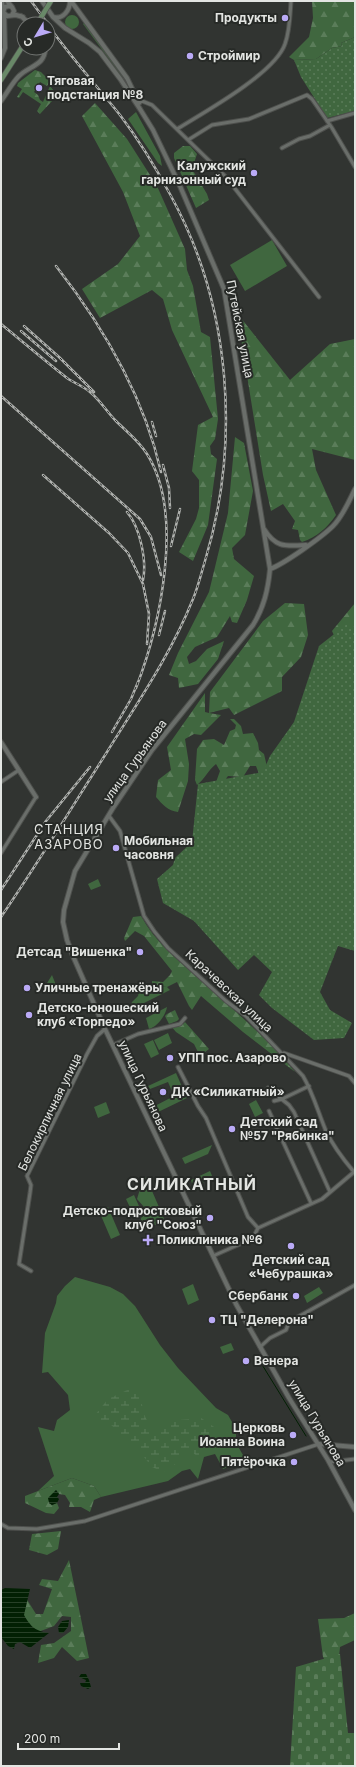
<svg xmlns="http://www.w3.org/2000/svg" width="356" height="1767" font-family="Inter,sans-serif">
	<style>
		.green { fill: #40673f }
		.forest { fill: url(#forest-firs) }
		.wetland { fill: url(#wetland-marsh) }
		.cemetery { fill: url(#cemetery-stones) }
		.garden { fill: url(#garden-dots) }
		.water { fill: url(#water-rules) }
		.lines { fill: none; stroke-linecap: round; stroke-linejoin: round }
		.stream { stroke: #022003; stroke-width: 1 }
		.street-casing { stroke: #4e504d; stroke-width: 5 }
		.secondary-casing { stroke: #4e504d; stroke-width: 6 }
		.primary-casing { stroke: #4e504d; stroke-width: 6 }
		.street { stroke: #6a6e6a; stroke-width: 3 }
		.secondary { stroke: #6a6e6a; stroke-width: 4 }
		.primary { stroke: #698968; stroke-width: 4.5 }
		.rail-casing { stroke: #b0b2af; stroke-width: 2.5 }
		.rail { stroke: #272a27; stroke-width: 1; stroke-dasharray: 3; stroke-linecap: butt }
		.primary-bridge-casing { stroke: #4e504d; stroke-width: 6; stroke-linecap: butt }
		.primary-bridge { stroke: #698968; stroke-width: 4.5 }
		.poi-dot { fill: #baaaf6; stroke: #272a27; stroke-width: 1.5 }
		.labels { text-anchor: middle; stroke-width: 4; stroke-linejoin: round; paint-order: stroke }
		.poi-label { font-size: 12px; font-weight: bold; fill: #e3e5e2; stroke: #272a27; text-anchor: start }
		.street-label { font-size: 12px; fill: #e3e5e2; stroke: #272a27 }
		.neighbourhood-label { font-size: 13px; letter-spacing: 1px; fill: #e3e5e2; stroke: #272a27 }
		.district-label { font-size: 16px; font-weight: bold; letter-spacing: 1px; fill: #e3e5e2; stroke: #272a27 }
	</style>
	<defs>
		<pattern id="forest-firs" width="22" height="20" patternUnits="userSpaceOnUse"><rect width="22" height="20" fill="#40673f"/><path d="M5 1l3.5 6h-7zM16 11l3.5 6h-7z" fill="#5b7d5a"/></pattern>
		<pattern id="wetland-marsh" width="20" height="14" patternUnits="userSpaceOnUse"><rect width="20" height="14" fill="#40673f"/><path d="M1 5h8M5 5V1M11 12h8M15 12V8" fill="none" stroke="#5b7d5a"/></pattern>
		<pattern id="cemetery-stones" width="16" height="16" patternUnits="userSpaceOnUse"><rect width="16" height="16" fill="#40673f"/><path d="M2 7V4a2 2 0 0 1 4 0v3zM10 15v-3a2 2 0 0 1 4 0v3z" fill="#5b7d5a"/></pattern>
		<pattern id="garden-dots" width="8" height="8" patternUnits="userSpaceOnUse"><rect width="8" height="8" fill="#40673f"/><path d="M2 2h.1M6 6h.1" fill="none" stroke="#5b7d5a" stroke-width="1.8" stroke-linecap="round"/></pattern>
		<pattern id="water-rules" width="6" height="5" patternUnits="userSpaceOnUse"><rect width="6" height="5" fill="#022003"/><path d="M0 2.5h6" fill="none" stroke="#274027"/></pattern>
	</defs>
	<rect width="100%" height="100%" fill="#313431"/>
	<path class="green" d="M65 22a7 7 0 1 1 14 0a7 7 0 1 1-14 0Z
		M84,23L122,75L123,78L83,24Z
		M136,112L160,156L162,166L158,163L128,119Z
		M272,240L287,266L245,291L230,265Z
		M98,879L101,886L91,890L88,884Z
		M52,975L58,990L53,993L44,988Z
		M152,985L167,987L170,990L130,1010L129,1008L132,1002L138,996L139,992L150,993L152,991Z
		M167,1007C166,1015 157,1027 149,1029L146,1018Z
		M168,1033L172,1043L159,1050L154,1040Z
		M153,1040L159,1054L151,1058L144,1044Z
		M176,1073L187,1098L154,1114L151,1108L174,1096L168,1082L150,1089L148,1086Z
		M256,1100L263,1113L255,1117L249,1104Z
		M106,1102L110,1113L98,1118L94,1107Z
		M212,1145L208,1154L185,1164L182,1158Z
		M210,1171L213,1178L193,1187L191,1180Z
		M146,1177L165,1221L145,1229C141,1225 141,1223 141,1218L144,1215V1207L137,1199L142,1182Z
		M134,1195L143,1215L135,1218L126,1199Z
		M108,1207L120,1235L111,1239L99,1211Z
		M75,1277L110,1287L123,1294L135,1306L160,1345L178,1368L216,1408L228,1415L236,1429V1443L243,1455L261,1460L244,1461L223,1469L215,1454L204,1457L198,1479L190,1469L182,1471L168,1481L101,1497L94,1486L72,1478L38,1491L54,1476L38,1427L54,1431L57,1420L70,1410L68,1395L48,1372L42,1373L45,1333L56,1303L57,1296L65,1286Z
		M193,1284L199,1300L188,1305L182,1289Z
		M319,1287L323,1293L307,1303L304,1296Z
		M231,1343L234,1350L223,1354L220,1347Z"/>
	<path class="forest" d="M312,1H355V37L341,43L342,46L332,48L316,59L294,60L289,57L309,37L313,18Z
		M35,70L41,72L50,81L47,86L40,82L34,92L38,95L40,100L43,102L50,86L54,91L50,96L52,101L40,114L37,111L41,104L23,92L19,98L17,97L22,89L17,86L18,83Z
		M95,103L127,139L157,186L185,249L187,270L193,286L201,332L210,337L218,419L215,439L210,446L211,454L217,459L208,525L193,561L179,552L196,519L199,508V480L192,471L198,425L213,417L172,330L163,299L152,290L100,318L82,289L118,264L140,236L123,192L82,116Z
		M183,146H190L197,154L192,169L207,194L209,200L196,208L174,158V153Z
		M237,313L290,380L330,344L355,339V460L312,449L316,470L336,515C327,528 317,537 302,542L300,540L298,530L292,529L295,521L283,504L271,511L263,475Z
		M235,437L244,443L253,491L245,535L232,548L234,559L254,576L247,600L237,623L232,622L230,616L217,637L195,647L187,657L189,664L196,661L207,649L224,641L218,659L198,684L179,688L178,678L169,675L178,653L209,592L228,513Z
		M285,603L304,604L308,635L301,657L282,677V691L234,715L229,708L209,713L221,715L201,735L194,734L185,739L189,764L188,781L178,812C168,811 162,804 156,797L158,780L171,770L167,747L205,693V712L209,713L210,692L263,621Z
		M355,603V646L337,642L332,631Z
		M230,719H234L241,726L243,734L253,733L258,743L259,750L264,754L268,771L259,774L256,766H250L243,777L228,776L218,789L215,785L220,771L216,764C208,770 205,779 197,785L195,780L197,749L203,740L214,739L224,745L230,731L235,729L236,725Z
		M141,916C155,942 177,959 198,978C232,1008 267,1038 295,1072L243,1032L201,996L192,1010L189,1006L177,982L167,987L152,985V981L163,982L170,975L172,971L144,936L135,931L125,941L124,938L133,917Z
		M175,1010L179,1019L177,1021L169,1024L165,1016L167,1014Z
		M185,1022L209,1049L200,1056L194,1044L176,1032L171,1026L183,1024Z
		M72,1478L94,1486L101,1497L94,1500L90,1512L81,1507H69L70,1503L65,1495L59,1494L56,1490L49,1503L52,1505L57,1503L59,1508L54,1514L46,1513L25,1503V1496Z
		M61,1531L58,1549L47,1555L29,1550L32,1534Z
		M69,1560L89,1658L77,1661L62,1647L54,1658L38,1663L41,1645L54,1643L71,1631V1617L62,1616L54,1626L38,1632L30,1626L23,1615L26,1598L36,1614H43L52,1589L39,1585L42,1579L58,1581Z
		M355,1613V1640L340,1647L338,1668H330L323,1657L318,1619L344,1618Z"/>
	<path class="wetland" d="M138,1385L144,1414L150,1427H162L178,1420L193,1419L194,1413L217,1429L211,1442L198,1458L190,1449L182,1454L177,1463L163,1472L152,1467L140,1452L109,1423H100L95,1415L108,1399Z"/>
	<path class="cemetery" d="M340,1654L348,1733H355V1766H290L296,1667Z"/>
	<path class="garden" d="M355,37V111L327,118L301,77L294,60L316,59L332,48L342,46L341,43Z
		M347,624L355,635V951L338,946L320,992L330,1010L352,1023L344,1038L314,1040L272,1008L259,995L272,972L254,955L238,970L194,921L163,903L157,879L173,865L175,858L192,842L198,784L263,772L270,756L294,722L319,646Z"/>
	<path class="water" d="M56,1490L59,1494L57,1497L59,1499L57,1503L52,1505L49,1503L48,1498Z
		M5,1588L30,1589L24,1615C31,1627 35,1631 49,1633L30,1648L20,1642L15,1644L14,1649L8,1646L1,1637V1590Z
		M69,1620L68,1627L63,1633H59L58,1627L62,1621Z
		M81,1674H86L89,1680L91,1687L88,1689L81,1686L80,1683H85L86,1680L79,1677Z"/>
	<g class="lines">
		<path class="stream" d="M261,1363L306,1436"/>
		<g class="street-casing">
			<path id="street" d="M139,103L142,101L152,105L226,177L319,297
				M327,121L355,113
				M177,129C205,112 275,73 285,44C290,30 290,15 291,1
				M188,140L212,125L249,119L307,95L312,99L332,128L355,167
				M282,148L299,139L310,136L330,125
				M1,782L19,770
				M109,816L120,831L144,916L154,931L168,948L226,1001L246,1016L303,1076C313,1093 318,1112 326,1131C333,1146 343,1159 354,1172L322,1199L258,1228L254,1236L249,1240L213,1256
				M1,853L36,797
				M113,1045L138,1034L180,1024L185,1018
				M284,1053L349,1076L355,1083
				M178,1067L198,1106L206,1118L248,1217L258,1228
				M268,1088L289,1105L294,1112L330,1192
				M274,1101L282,1099L309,1086
				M269,1111L311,1203
				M31,1271L19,1264L30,1193L31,1185L27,1176L87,1054L97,1036L105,1029
				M260,1347L270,1338L286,1330L289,1322L355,1285
				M330,1462L355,1459
				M1,1524L8,1528L37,1529L85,1521L319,1444"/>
		</g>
		<g class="secondary-casing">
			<path id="secondary" d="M2,1L3,11
				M7,1L12,7
				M42,1L53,17L65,28L89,43L100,52L121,80L140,109L153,130L180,186L224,289L270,569C268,590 264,607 253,625L152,750L113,808L75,871L64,910L63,922L67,940L73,956L105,1029L236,1304L289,1398L328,1460L355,1510
				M71,1L127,78L139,103
				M12,15L14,11L12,7L9,6L5,7L3,12L7,16L16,15L23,17
				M21,16L30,24
				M53,17C63,20 70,10 70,1
				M1,58L5,48L4,13
				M1,101C7,93 12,83 19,76C29,66 46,65 45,48
				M264,529C276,548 285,546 306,545
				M270,569C284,564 322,537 333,526C343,516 349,501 355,489
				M1,742L36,797
				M319,1444L355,1447"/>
		</g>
		<g class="primary-casing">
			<path id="primary" d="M1,80L24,44"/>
		</g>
		<use href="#street" class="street"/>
		<use href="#secondary" class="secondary"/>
		<use href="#primary" class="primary"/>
		<g class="rail-casing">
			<path id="rail" d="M31,1L48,24
				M56,266C103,326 144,397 161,472
				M1,324C23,342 44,360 67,378C74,383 83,386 90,392C100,400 107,412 116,421C127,432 139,441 147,454C185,514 160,626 136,688
				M24,326L59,357L94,392
				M21,331L56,361
				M1,396L140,519L151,537L161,575
				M152,422L156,436
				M163,465L169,488L170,508
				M43,475L109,533L128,553L143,584L149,614L147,644
				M127,512C140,527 147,561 143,580
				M171,546L180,509
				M159,635L165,611
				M112,732L131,699L138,682
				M1,890L46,821L90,767
				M1,917C38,863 72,807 107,752C138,702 171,654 193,599C198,587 201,574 205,561C241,442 231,306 171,196C156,168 139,140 120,115C96,85 70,56 48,25"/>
		</g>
		<use href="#rail" class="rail"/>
		<g class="primary-bridge-casing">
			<path id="primary-bridge" d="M37,24L51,1"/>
		</g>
		<use href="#primary-bridge" class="primary-bridge"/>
	</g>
	<g class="poi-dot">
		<circle cx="285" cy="18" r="4"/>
		<circle cx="190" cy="56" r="4"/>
		<circle cx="39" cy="88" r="4"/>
		<circle cx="254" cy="173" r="4"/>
		<circle cx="116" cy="848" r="4"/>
		<circle cx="140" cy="952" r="4"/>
		<circle cx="27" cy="988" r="4"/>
		<circle cx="29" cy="1015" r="4"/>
		<circle cx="170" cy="1058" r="4"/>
		<circle cx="163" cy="1092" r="4"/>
		<circle cx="232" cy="1129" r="4"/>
		<circle cx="210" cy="1218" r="4"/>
		<path d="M146 1234h4v4h4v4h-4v4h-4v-4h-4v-4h4z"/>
		<circle cx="291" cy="1246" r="4"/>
		<circle cx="296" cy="1296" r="4"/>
		<circle cx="212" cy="1320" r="4"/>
		<circle cx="246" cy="1361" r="4"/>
		<circle cx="293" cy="1435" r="4"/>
		<circle cx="294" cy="1462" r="4"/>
	</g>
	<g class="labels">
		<g class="poi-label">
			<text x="277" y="22" text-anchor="end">Продукты</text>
			<text x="198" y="60">Строймир</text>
			<text x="47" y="85">Тяговая<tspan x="47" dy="14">подстанция №8</tspan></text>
			<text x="246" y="170" text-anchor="end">Калужский<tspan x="246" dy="14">гарнизонный суд</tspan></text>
			<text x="124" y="845">Мобильная<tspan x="124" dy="14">часовня</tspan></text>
			<text x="132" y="956" text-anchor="end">Детсад "Вишенка"</text>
			<text x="35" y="992">Уличные тренажёры</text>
			<text x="37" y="1012">Детско-юношеский<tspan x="37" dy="14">клуб «Торпедо»</tspan></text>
			<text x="178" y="1062">УПП пос. Азарово</text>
			<text x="171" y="1096">ДК «Силикатный»</text>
			<text x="240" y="1126">Детский сад<tspan x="240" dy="14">№57 "Рябинка"</tspan></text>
			<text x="202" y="1215" text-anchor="end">Детско-подростковый<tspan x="202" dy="14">клуб "Союз"</tspan></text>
			<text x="157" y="1244">Поликлиника №6</text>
			<text x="291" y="1264" text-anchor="middle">Детский сад<tspan x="291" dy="14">«Чебурашка»</tspan></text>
			<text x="288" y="1300" text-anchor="end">Сбербанк</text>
			<text x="220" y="1324">ТЦ "Делерона"</text>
			<text x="254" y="1365">Венера</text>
			<text x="285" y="1432" text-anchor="end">Церковь<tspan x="285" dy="14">Иоанна Воина</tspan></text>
			<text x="286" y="1466" text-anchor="end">Пятёрочка</text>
		</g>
		<g class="street-label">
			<text transform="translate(240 329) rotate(79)" y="4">Путейская улица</text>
			<text transform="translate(135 761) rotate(-54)" y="4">улица Гурьянова</text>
			<text transform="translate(229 991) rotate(43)" y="4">Карачевская улица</text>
			<text transform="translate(143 1086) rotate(65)" y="4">улица Гурьянова</text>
			<text transform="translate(50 1112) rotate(-64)" y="4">Белокирпичная улица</text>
			<text transform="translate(317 1423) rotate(59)" y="4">улица Гурьянова</text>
		</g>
		<g class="neighbourhood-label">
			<text x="69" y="834">СТАНЦИЯ<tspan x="69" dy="15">АЗАРОВО</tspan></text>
		</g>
		<g class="district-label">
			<text x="192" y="1190">СИЛИКАТНЫЙ</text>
		</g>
	</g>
	<rect width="356" height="1767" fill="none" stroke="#e3e5e2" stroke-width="4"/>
	<g transform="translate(36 36) rotate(232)"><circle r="19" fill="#272a27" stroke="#727572"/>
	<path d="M0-3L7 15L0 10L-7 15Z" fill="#baaaf6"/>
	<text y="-6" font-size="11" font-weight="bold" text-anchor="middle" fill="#e3e5e2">С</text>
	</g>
	<path d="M18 1743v6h101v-6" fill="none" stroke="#e3e5e2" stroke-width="2"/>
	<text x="24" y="1743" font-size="12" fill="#e3e5e2" stroke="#272a27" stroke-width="3" paint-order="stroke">200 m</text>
</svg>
